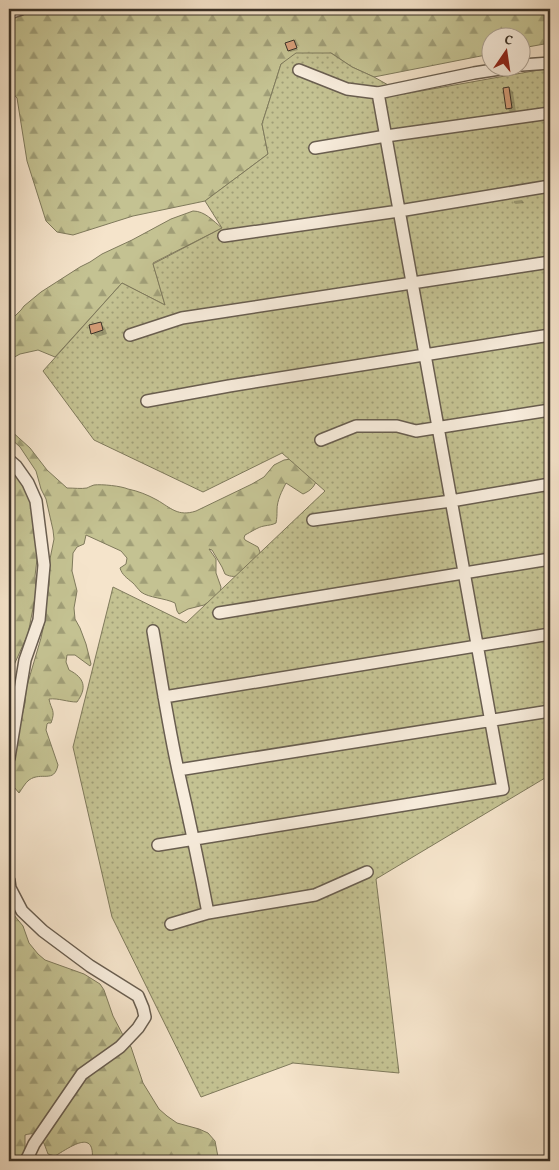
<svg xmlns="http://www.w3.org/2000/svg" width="559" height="1170" font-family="'Gentium Book Plus',serif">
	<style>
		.forest { fill: url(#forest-firs); stroke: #7f7a5c }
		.garden { fill: url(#garden-dots); stroke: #7f7a5c }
		.shadow { fill: #0003 }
		.building { fill: #d59d78; stroke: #3a3127 }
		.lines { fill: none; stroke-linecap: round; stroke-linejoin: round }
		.minor-casing { stroke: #695e50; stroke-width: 14 }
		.minor { stroke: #f8eddd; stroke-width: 11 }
	</style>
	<defs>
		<pattern id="forest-firs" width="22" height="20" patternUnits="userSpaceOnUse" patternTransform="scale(1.25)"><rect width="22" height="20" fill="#c4c292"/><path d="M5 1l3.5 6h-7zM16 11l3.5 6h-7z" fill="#a09e77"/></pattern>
		<pattern id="garden-dots" width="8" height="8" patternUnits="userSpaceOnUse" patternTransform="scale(1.25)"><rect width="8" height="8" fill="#c4c292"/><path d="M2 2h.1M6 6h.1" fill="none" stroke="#a09e77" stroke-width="1.8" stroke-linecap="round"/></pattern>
	</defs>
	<rect width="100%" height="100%" fill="#f5e4cb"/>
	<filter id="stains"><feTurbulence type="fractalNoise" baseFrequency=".004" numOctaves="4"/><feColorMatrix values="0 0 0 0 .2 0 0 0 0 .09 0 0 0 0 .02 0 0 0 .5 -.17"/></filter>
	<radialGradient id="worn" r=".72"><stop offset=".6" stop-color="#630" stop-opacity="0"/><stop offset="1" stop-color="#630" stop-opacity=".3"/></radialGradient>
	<path class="forest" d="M9,9H550V43L522,48V38H492L491,54L374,77L352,67L331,53L281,64L262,124L268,154L205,201L133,216L73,235L57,232L46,221L27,161L17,98L9,89Z
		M193,211C205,211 213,221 222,228L153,263L165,305L122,283L55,357L38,350L20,354L9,360V324L12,319L21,310L24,306L41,292L80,267L90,262L102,254L132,240L171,219Z
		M9,429L30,448L47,470L67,488C74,488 81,489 87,488C89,487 91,486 94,485C102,484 121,486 128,489C138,491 148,495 157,500C171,508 178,517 196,511L252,484L264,477L274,465L284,460L291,459L318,476C315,486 312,490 303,494L286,483C282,491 277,500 277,510C277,515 277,518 276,523C272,525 269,525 264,526C258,527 251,532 245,535L244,538L245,540L258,547L260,552L258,565C247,571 237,581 225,574L222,567L212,550L209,549L216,559V573L221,587L220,594L204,605L188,609L179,614L177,611L175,603C165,598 149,598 141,592C138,589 135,585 133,583C127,578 122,575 120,568L126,564L127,558L121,551L86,535L84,544L77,547L73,553L72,571L77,591L74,608L75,619L80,628L86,644L91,664L90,666L75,655H67L66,662L69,670C85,678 87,688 77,702C67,702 59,698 49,699C51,710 56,710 51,723H48L47,724L46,730L58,765C54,784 42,771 29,780C25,783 22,789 19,793L14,787L13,774L11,766L14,749L25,703L26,689L41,638L46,615V602L49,585L50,559L54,539L53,530L46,499L41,489L36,471L20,447L9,437Z
		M9,465L27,492L35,516L37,559L35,576L36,593L28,634L14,665L9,688Z
		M9,909L23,926L29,943L38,954L45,960L84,974L100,984L104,990L113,1016L124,1037L131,1047L143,1083L159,1109L167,1116L177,1123L199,1129L208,1133L215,1141L218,1157L217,1161H92C96,1127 69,1148 55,1156L48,1154C43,1141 41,1130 25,1135V1151L19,1157L9,1152Z"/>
	<path class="garden" d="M296,53H331L352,67L374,77L404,94L550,68V775L376,879L399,1073L293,1063L201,1097L112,917L73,747L113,587L186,623L325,491L282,453L203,492L94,440L43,371L122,283L165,305L153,264L222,228L205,201L268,154L262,124L281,64Z"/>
	<path class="shadow" d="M294,41L298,50L290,52L289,51Z
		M509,88L513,92L516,112L511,113L507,108Z
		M522,200L524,203L516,204L514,203V201Z
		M100,323L105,328L107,334L97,337L92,333Z"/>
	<path class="building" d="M294,40L297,48L288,51L285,43Z
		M509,87L512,108L506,109L503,88Z
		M101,322L103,330L91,334L89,325Z"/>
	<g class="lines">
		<g class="minor-casing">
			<path id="minor" d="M9,13L21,9
				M522,65L550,63
				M299,70L347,89L378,93
				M315,148L386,136L550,113
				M224,236L399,211L550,186
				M130,335L182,318L550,262
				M147,401L229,386L550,335
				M321,440L356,426H397L416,431L550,410
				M9,460L16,466L28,483L36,501L44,565L39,620L25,660L9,758
				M313,520L451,501L550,484
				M219,613L550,559
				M153,631C161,678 168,724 178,770C189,818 199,865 208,913
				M164,697L550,634
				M178,770L550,711
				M158,845L503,789L378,93L474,73L506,68
				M9,881L10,888L22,911L43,931L90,966L138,996L143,1008L145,1017L138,1028L120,1047L82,1074L34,1144L26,1161
				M171,924L208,913L315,895L367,872"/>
		</g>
		<use href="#minor" class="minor"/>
	</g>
	<rect width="559" height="1170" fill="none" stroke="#f5e4cb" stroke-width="30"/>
	<rect x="10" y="10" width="539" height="1150" fill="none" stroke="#3a3127" stroke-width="2.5"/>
	<rect x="15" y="15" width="529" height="1140" fill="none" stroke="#3a3127"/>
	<g transform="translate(506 52) rotate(13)"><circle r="24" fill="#f8eddd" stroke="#aca294"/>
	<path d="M0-4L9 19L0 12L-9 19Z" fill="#8f2418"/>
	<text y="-8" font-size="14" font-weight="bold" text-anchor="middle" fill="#3a3127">С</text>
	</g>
	<rect width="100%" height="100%" filter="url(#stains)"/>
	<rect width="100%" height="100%" fill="url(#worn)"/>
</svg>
